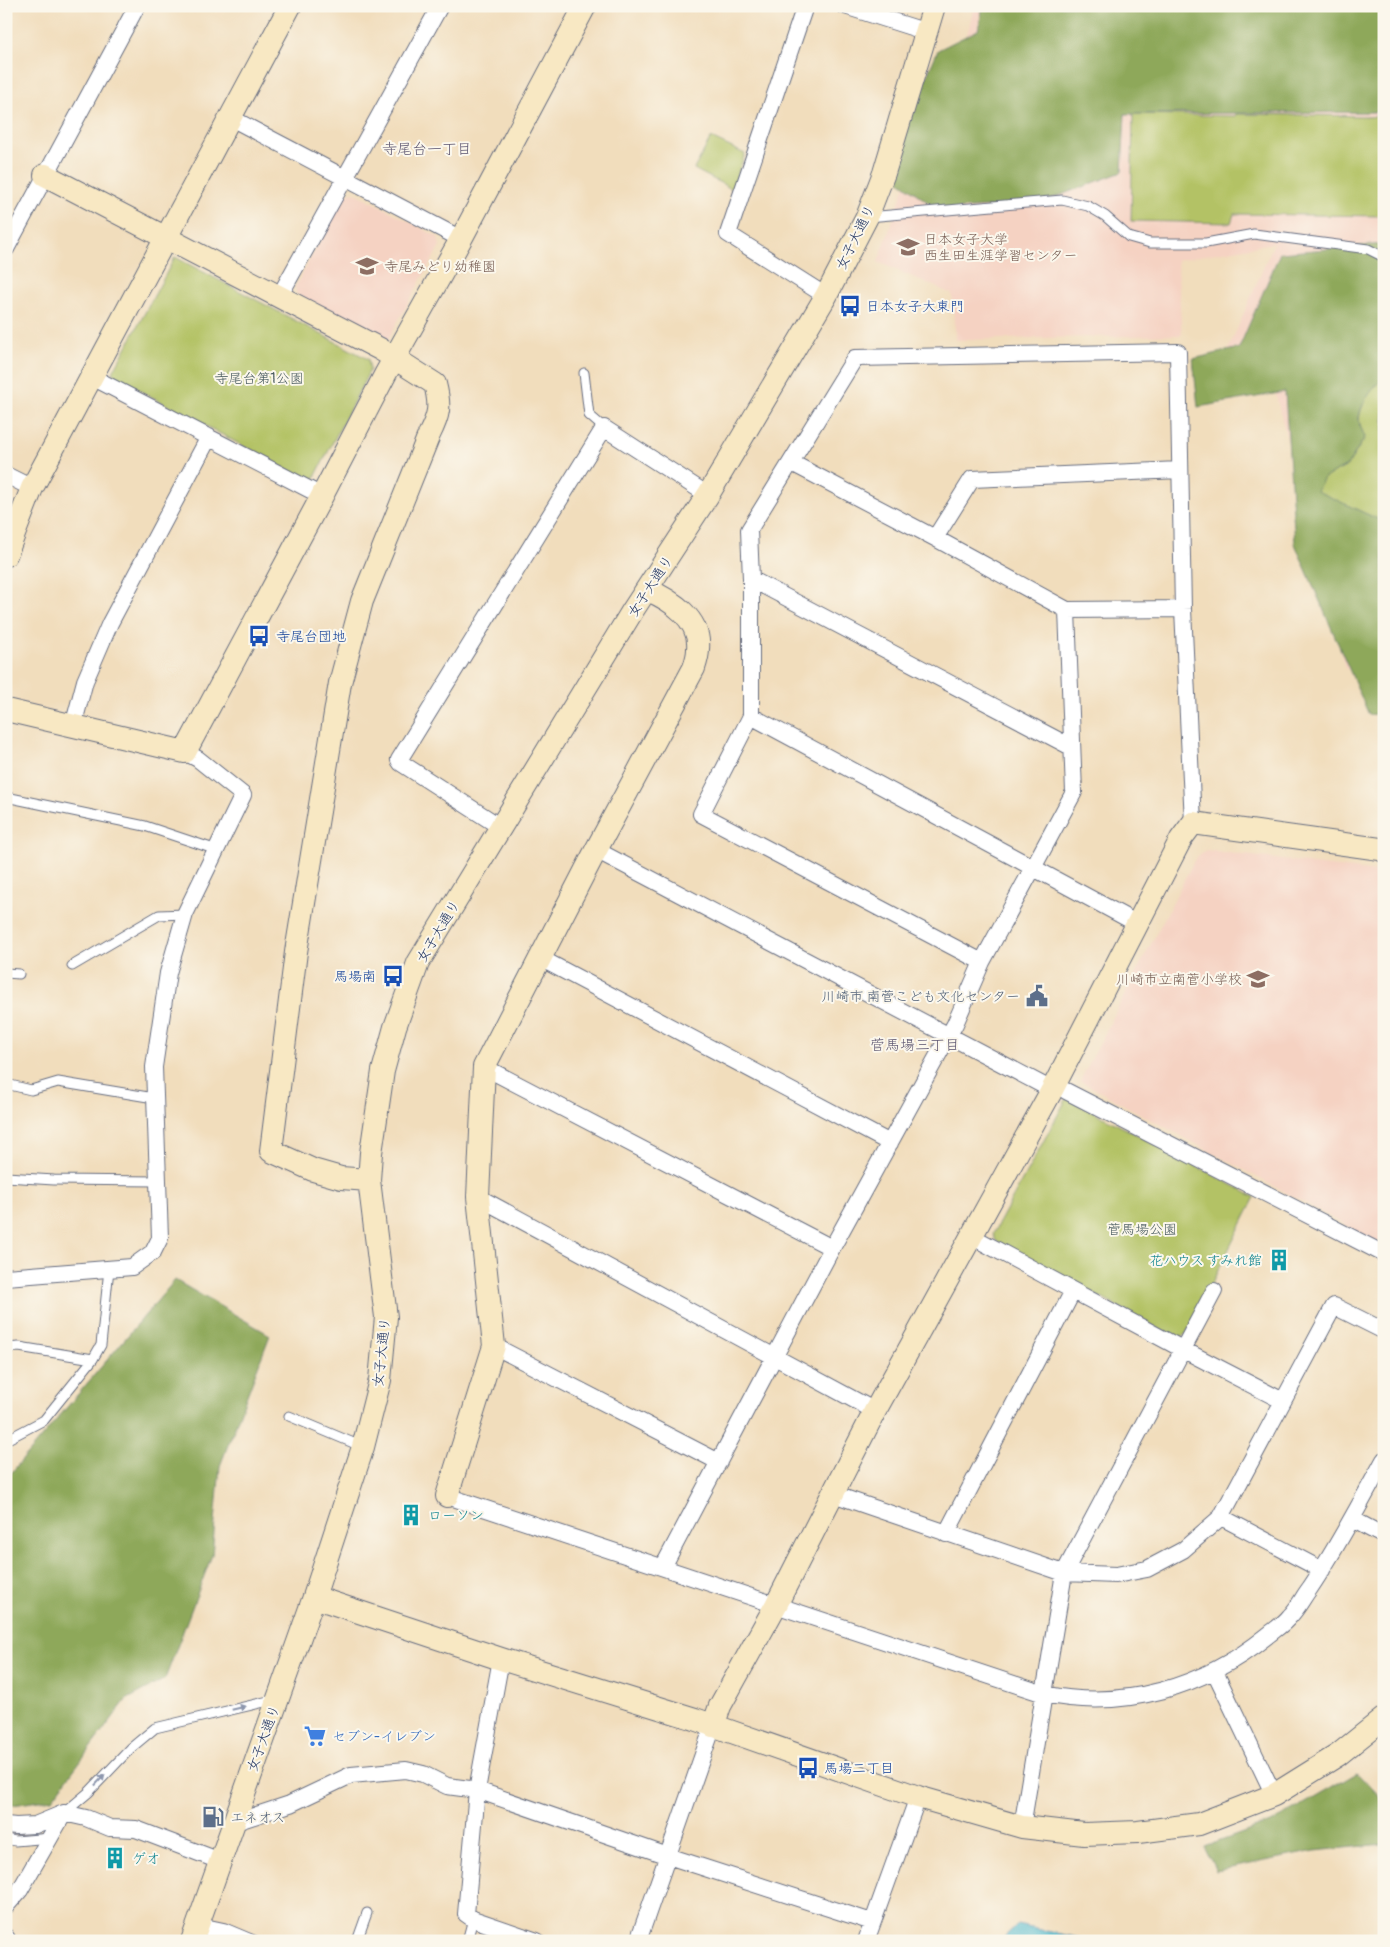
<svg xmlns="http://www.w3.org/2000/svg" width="1390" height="1947" font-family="Pangolin,'Klee One',sans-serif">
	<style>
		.built { fill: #f5d2c2 }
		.green { fill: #b3c265; stroke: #677862 }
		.forest { fill: #8ea85a; stroke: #546c5c }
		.water { fill: #4eb7cb; stroke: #347394 }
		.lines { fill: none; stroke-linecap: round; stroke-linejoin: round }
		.lane-casing { stroke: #666c7f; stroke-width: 11 }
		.street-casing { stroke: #666c7f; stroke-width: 18 }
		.secondary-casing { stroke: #666c7f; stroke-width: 24 }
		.lane { stroke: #fff; stroke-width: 9 }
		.street { stroke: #fff; stroke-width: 16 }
		.secondary { stroke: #f8e8c3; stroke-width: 22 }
		.oneway { fill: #8d97ae }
		.labels { text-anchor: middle; stroke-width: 4; stroke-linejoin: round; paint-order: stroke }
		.street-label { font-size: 14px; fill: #1b2f5e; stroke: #fbf7ec }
		.education-label { font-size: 14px; fill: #785e54; stroke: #fbf7ec; text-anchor: start }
		.transit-label { font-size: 14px; fill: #164399; stroke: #fbf7ec; text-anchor: start }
		.park-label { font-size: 14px; fill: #495b60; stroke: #fbf7ec }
		.service-label { font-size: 14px; fill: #4e5e75; stroke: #fbf7ec; text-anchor: end }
		.culture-label { font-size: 14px; fill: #0d838f; stroke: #fbf7ec; text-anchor: start }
		.shop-label { font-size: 14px; fill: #366cbe; stroke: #fbf7ec; text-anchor: start }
		.neighbourhood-label { font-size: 15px; fill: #605973; stroke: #fbf7ec }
	</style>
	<rect width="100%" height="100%" fill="#fbf7ec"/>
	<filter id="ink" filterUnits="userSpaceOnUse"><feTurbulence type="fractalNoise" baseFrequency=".02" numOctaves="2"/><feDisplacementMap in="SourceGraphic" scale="10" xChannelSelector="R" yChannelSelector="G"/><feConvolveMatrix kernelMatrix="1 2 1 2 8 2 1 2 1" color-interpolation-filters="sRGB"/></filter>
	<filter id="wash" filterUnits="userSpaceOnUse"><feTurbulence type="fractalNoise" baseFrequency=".0096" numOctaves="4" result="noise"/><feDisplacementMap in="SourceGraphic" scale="20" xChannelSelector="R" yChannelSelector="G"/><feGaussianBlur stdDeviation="1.12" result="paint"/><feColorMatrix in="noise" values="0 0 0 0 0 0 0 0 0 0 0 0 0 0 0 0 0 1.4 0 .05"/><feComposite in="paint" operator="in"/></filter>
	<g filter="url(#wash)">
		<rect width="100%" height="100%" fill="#f1ddbc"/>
		<path class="built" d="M974,6H1384V663L1345,669L1275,392L1228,350L1274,243L1177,260L1182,335L956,340L952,294L878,262L907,179L966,39Z
			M354,192L438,237L440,246L388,339L381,340L297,295L295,287L345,194Z
			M1206,850L1377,872L1384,877V1231L1378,1243L1080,1081L1196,857Z"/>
		<path class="green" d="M1133,114L1235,116L1236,114L1366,116V117L1384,116V216L1234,214L1231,223L1131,221Z
			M711,138L745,154L732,189L694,169Z
			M175,257L368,359L370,370L314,479L308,481L115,377L113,372Z
			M1384,377V522L1316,491L1324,478L1347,466L1365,438C1362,430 1358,422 1360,414C1363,400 1374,386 1384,377Z
			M1067,1098L1255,1197L1186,1334L1177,1339L996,1241L993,1234Z"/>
		<path class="forest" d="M983,6H1384V112L1125,114L1122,172L1037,204L938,210L897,179L908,119L938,50L978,30Z
			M1384,244V377C1374,386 1357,408 1359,422C1360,427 1363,432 1365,437L1347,466L1324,478L1317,491L1384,522V713L1369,715L1295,544L1285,392L1198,407L1193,359L1239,348L1280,253Z
			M175,1280L270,1335L220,1466L212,1555L165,1679L126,1700L52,1799L6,1806V1479Z
			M1357,1773L1384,1802V1844L1315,1851L1216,1871L1204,1847L1273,1822Z"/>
		<path class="water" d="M1017,1925L1095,1941H1005L1004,1937Z"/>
	</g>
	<g filter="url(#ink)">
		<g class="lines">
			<g class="lane-casing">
				<path id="lane" d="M868,217L1062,200L1088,206L1105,216L1129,237L1150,243H1206L1254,234L1368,249L1384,257
					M584,373L589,415L604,428
					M6,797L145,826L217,850
					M72,966L159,915L185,914
					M6,973L19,974
					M6,1084L31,1090L58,1082L154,1098
					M6,1177L54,1180L157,1181
					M6,1348L19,1347L93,1359
					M289,1416L363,1447
					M6,1440L44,1420L93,1359L101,1345L109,1269
					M64,1813L89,1792L131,1748L155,1728L277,1699
					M6,1839L15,1841L51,1838
					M211,1925L225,1928L256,1941
					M357,1941L367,1913
					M467,1941L473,1919"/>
			</g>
			<g class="street-casing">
				<path id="street" d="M805,6L728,234L826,296
					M845,6L927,32
					M231,118L461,239
					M6,249L137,6
					M279,297L440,6
					M92,377L322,496
					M792,463L935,538L1067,610L1183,609
					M6,475L32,488
					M935,538L972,479L1180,470
					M751,579L1071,747
					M751,716L1136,923
					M73,726L85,681L110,623L209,437
					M502,828L401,763L399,760L604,428L708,495
					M596,850L1052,1090
					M540,958L890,1143
					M982,962L701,814L751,716V579L749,530L855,358L1178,352L1183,609L1193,823
					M484,1067L832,1248
					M1066,1091L1384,1254
					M478,1197L875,1411
					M971,1236L1182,1349L1283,1401
					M6,1277L132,1267L153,1252L160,1238L154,1067L168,973L185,914L243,795L198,759L185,752
					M494,1346L719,1462
					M833,1494L1064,1573L1116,1575L1147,1569L1183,1550L1221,1517L1334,1306L1384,1331
					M447,1496L1044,1694C1124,1711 1204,1687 1267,1636C1274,1630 1284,1624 1290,1616C1298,1608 1303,1597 1310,1588C1337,1548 1360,1504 1384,1460
					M1221,1517L1322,1570
					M1352,1519L1384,1536
					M946,1534L1073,1291
					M663,1567L832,1248L955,1024L982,962L1074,792L1067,610
					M501,1659L477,1790L466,1914L473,1919L537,1941
					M1215,1672L1274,1795
					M233,1823L290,1804L351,1775L406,1770L423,1774L447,1786L477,1790L668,1856L872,1922
					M6,1825L16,1826L35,1825L64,1813L86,1818L110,1828L136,1829L220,1861
					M1022,1827L1064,1573L1214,1291
					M6,1906L20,1890L64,1813
					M199,1923L230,1941
					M6,1937L8,1941
					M638,1941L713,1726
					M866,1941L918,1797"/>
			</g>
			<g class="secondary-casing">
				<path id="secondary" d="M45,175L380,349L435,384C441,407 439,415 429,435L362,601L340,683L296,952L271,1151L313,1170L341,1178L369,1180
					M6,555L32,488L290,6
					M6,710L185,752L322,496L386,373L461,239L585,6
					M447,1496L494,1346L478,1197L484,1067L596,850L694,668C696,662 698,655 698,649C701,619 671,600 648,590
					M314,1597L501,1659L695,1719L918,1797L1022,1827L1084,1834L1138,1832L1199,1824L1274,1795L1338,1755L1384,1718
					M713,1726L720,1706L776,1605L875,1411L1052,1090L1181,839L1193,823L1380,849L1384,851
					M192,1941L314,1597L363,1447L380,1380L386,1317L369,1180L371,1153L383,1071L395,1027L418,963L633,610L708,495L826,296L867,217L884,173L934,6"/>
			</g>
			<use href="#lane" class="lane"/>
			<use href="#street" class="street"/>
			<use href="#secondary" class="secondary"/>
		</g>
		<defs><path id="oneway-solid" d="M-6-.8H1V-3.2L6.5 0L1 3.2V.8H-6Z" transform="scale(1.25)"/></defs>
		<g class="oneway">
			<use href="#oneway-solid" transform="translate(239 1708) rotate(-13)"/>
			<use href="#oneway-solid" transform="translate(100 1780) rotate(-47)"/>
		</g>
	</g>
	<defs>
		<g id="university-bare" transform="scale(1.725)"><path d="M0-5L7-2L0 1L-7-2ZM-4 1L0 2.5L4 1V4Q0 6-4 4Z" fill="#8d6e63" stroke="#fbf7ec" stroke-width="2.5" paint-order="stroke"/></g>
		<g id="school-bare" transform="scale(1.725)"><path d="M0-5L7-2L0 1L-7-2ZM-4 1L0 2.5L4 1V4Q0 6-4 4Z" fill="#8d6e63" stroke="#fbf7ec" stroke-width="2.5" paint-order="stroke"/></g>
		<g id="bus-bare" transform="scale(1.725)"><path d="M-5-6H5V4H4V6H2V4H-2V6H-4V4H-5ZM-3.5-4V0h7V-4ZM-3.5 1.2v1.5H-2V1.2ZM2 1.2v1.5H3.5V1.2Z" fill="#1a4fb4" stroke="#fbf7ec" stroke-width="2.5" paint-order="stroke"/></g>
		<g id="civic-bare" transform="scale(1.725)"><path d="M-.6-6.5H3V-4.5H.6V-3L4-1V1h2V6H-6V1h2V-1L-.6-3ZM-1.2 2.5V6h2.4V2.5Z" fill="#5c6f8a" stroke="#fbf7ec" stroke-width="2.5" paint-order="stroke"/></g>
		<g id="building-bare" transform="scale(1.725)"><path d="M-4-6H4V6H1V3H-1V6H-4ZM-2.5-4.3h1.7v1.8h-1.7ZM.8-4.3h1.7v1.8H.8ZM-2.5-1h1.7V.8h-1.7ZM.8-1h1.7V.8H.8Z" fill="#0f9aa8" stroke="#fbf7ec" stroke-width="2.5" paint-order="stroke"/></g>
		<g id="supermarket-bare" transform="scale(1.725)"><path d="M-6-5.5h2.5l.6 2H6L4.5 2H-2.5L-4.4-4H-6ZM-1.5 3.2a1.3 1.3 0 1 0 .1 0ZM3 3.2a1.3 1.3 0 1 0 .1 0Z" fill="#3f7fe0" stroke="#fbf7ec" stroke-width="2.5" paint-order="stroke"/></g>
		<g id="fuel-bare" transform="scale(1.725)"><path d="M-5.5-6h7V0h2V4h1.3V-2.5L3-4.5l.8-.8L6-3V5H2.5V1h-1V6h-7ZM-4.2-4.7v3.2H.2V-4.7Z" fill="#5c6f8a" stroke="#fbf7ec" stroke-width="2.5" paint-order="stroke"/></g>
	</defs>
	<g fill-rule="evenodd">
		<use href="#university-bare" x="908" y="247"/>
		<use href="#school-bare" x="367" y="266"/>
		<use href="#bus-bare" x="850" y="306"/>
		<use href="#bus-bare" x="259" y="636"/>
		<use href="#bus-bare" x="393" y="976"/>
		<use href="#school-bare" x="1258" y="979"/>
		<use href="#civic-bare" x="1037" y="996"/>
		<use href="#building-bare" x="1279" y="1260"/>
		<use href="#building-bare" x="411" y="1515"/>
		<use href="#supermarket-bare" x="315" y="1736"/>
		<use href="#bus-bare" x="808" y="1768"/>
		<use href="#fuel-bare" x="213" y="1817"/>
		<use href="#building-bare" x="115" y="1858"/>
	</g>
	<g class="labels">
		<g class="street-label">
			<text transform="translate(855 237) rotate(-64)" y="5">女子大通り</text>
			<text transform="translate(650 586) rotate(-57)" y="5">女子大通り</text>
			<text transform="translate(438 931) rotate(-59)" y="5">女子大通り</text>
			<text transform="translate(381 1352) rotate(-84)" y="5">女子大通り</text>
			<text transform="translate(263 1738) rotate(-70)" y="5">女子大通り</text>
		</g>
		<g class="education-label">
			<text x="924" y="244">日本女子大学<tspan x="924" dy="16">西生田生涯学習センター</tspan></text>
			<text x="384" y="271">寺尾みどり幼稚園</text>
			<text x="1242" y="984" text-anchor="end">川崎市立南菅小学校</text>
		</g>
		<g class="transit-label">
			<text x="866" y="311">日本女子大東門</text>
			<text x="276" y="641">寺尾台団地</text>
			<text x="376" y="981" text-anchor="end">馬場南</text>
			<text x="824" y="1773">馬場二丁目</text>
		</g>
		<g class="park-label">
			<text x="259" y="383">寺尾台第1公園</text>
			<text x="1142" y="1234">菅馬場公園</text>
		</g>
		<g class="service-label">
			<text x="1020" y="1001">川崎市 南菅こども文化センター</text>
			<text x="230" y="1822" text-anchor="start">エネオス</text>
		</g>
		<g class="culture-label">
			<text x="1262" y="1265" text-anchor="end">花ハウス すみれ館</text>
			<text x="428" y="1520">ローソン</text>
			<text x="132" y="1863">ゲオ</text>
		</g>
		<g class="shop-label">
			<text x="332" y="1741">セブン-イレブン</text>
		</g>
		<g class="neighbourhood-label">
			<text x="427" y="154">寺尾台一丁目</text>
			<text x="915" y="1050">菅馬場三丁目</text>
		</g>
	</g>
	<rect width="1390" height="1947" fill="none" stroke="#fbf7ec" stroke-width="25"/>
</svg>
